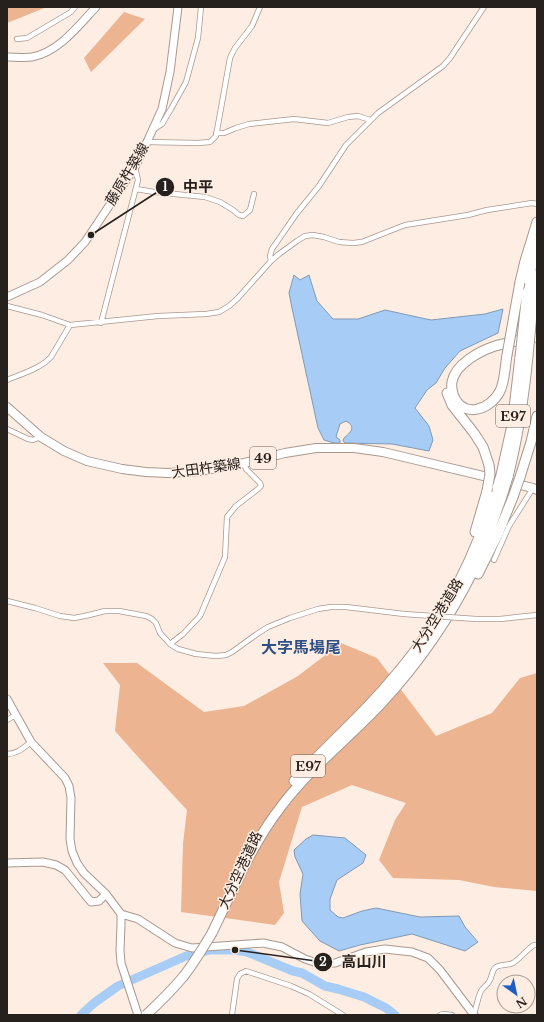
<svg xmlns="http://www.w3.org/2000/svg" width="544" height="1022" font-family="'Libre Baskerville','Noto Sans JP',serif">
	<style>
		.green { fill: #ecb491 }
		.water { fill: #a7cdf6; stroke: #8199b5 }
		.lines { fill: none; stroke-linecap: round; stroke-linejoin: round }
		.river { stroke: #a7cdf6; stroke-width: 9 }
		.street-casing { stroke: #a8988f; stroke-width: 6 }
		.secondary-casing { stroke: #a8988f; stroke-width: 9 }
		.primary-casing { stroke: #a8988f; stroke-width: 10 }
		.highway-casing { stroke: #a8988f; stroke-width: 11 }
		.street { stroke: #fff; stroke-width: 4.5 }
		.secondary { stroke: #fff; stroke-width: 7 }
		.primary { stroke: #fff; stroke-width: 8 }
		.highway { stroke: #fff; stroke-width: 9 }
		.street-bridge-casing { stroke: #a8988f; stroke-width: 6; stroke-linecap: butt }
		.highway-bridge-casing { stroke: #a8988f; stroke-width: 11; stroke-linecap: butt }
		.street-bridge { stroke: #fff; stroke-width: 4.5 }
		.highway-bridge { stroke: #fff; stroke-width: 9 }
		.labels { text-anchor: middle; stroke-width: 3; stroke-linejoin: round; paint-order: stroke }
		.shield { fill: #feede2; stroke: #685e58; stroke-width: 1 }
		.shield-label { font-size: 13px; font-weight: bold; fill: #27211d }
		.street-label { font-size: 14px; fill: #27211d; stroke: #feede2 }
		.quarter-label { font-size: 16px; font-weight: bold; fill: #2f5087; stroke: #feede2 }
		.leader { fill: none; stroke: #27211d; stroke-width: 1.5 }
		.callout-dot { fill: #27211d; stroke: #feede2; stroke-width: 1.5 }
		.mark-label { font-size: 12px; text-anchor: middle; font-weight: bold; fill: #fff }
		.callout-label { font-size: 15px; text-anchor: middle; font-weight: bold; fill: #27211d; stroke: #feede2; stroke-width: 3; stroke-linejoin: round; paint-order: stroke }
	</style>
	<rect width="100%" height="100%" fill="#feede2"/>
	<path class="green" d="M7,7H47L7,23Z
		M124,12L145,19L91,72L84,58Z
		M341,643L377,658L436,736L492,713L520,678L537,673V891L494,887L459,880L393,878L379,860L395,820L406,803L352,785L302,807L279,882L284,913L275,925L181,912L183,843L187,810L139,758L115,731L120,685L103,663H137L204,712L244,706L298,676Z"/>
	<path class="water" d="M294,275L300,280L309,275L317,301L333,319H358L385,310L431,320L485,314L503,309L498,333L460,351L445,368L436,383L427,390L415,408L429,426L433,440L429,451L392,444L345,443L343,441L344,438C350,433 357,427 346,421L340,424L336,437L340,440V443H334L324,440L318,428L292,308L289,293Z
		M313,835L345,838L366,855L363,863L337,880L330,899V910L338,917L343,918L362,911L376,908L420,917L459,916L465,927L478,942L465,951L412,934L360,945L339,951L320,941L302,921L300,894L303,874L295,857L294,850L306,839Z"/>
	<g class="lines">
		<path class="river" d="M81,1015L94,1003L118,986L186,956L210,950H235L247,952L293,971L302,973L325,986L338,989L364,997L386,1008L395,1015"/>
		<g class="street-casing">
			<path id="street" d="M17,39L27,38L71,12L75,7
				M153,130L162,124L171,109L186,82L198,38L201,7
				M216,133H224L236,128L249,124L294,119L328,123L348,117L358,116L370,120
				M147,142L198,143L210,142L216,136L230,58L235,48L252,26L260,7
				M136,189L154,192L205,197L220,202L233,210L239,215L243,216L250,210L254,194
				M271,261L270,256L272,249L297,213L319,186L346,145L378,113L443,66L450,58L484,7
				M7,306L42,315L70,325L158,316L206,314L219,312L229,306L237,299L271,261L279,254L297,241L305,236L313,235L324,237L339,242L353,243L362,242L377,236L405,225L424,222L468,215L487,210L532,203L537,204
				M101,323L138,180L135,167
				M7,380C21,374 40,369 51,357L70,325
				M7,429L28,439L33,440L41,437
				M494,560L509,526L533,488
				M7,601L35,608L60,616L74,618L85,616L105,611H119L146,616L152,619L156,623L160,633L170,644L178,649L196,654L216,656L226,655L232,652L257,634L268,627L290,618L318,609L331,607H346L404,614
				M476,619H500L537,615
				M170,644L183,634L200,616L225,557L227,517L236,506L258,489L261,486L260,483L246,469L244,463
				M7,720L16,715
				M7,754C17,754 23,748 31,742
				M232,1015L237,979L240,974L246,971L291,986L309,994L343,1015
				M440,1015L443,1014L452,1015
				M473,1015C477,1008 477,999 481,991C483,987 488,985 490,980C492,976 492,971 495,968C498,964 507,966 513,963C521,958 526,950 534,945H537"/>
		</g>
		<g class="secondary-casing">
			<path id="secondary" d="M7,57C15,57 24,58 32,57C59,52 79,25 96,7
				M7,297L40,282L68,260L85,242L135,167L147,142L162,109L170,72L178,7
				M7,699L31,742L65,778L69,786L71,798L70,839L72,851L77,863L84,873L106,894L121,914V925L120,950L121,963L138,1015
				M7,863L43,862L56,865L65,870L91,902L99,901L106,894
				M121,914L138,919L175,943L192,948L263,943L282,947L305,959L320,964L335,963L366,952L385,949L412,952L428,958L440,970L474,1015"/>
		</g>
		<g class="primary-casing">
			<path id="primary" d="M7,407L41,437L64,451L87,461L122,469L146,472L168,473L200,471L244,463L285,453L316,448H354L383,452L533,488L537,490"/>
		</g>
		<g class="highway-casing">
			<path id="highway" d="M520,282L525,261L537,222
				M527,292L536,242
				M534,293L537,275
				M507,355C505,366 505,381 500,391C490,411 462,419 453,394C452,389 451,386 452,382C455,364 480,351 495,346C502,344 509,343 516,341C523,340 530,337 537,337
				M447,393L452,405L474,433L483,447L489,465
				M501,475L512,425L520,357
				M508,477C518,437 524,397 528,356
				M520,477L531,442L537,416
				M475,532L487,491
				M478,574L498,534L513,497
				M294,781C324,748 358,719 387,685C424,643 456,595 477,542C485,525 491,506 497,488
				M212,933C232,892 252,844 280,808C309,769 348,739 381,704C418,664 450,618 474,569C486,544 495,517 504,490"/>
		</g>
		<use href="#street" class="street"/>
		<use href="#secondary" class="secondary"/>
		<use href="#primary" class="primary"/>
		<use href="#highway" class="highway"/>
		<g class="street-bridge-casing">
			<path id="street-bridge" d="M404,614L476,619"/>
		</g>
		<g class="highway-bridge-casing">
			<path id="highway-bridge" d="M507,355L520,282
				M528,356L534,293
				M520,357L527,292
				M497,488L501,475
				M504,490L508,477
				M487,491L490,474L489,465
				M513,497L520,477
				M146,1015C159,1003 171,991 183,977C194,963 203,948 212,933"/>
		</g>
		<use href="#street-bridge" class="street-bridge"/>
		<use href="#highway-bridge" class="highway-bridge"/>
	</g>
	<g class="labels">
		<g class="shield">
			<rect x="496" y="405" width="34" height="22" rx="3"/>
			<rect x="250" y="447" width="26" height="22" rx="3"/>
			<rect x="291" y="755" width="34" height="22" rx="3"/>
		</g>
		<g class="shield-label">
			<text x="513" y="421">E97</text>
			<text x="263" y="463">49</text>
			<text x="308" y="771">E97</text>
		</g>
		<g class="street-label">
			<text transform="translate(127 174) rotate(-59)" y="5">藤原杵築線</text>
			<text transform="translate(206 468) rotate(-8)" y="5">大田杵築線</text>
			<text transform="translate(437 615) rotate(-58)" y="5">大分空港道路</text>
			<text transform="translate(240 870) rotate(-65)" y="5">大分空港道路</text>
		</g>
		<g class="quarter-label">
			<text x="301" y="653">大字馬場尾</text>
		</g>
	</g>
	<path class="leader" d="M91 235L165 187M235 950L323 962"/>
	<g class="callout-dot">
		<circle cx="91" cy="235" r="4"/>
		<circle cx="235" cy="950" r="4"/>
		<circle cx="165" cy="187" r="10"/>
		<circle cx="323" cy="962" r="10"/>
	</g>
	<g class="mark-label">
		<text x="165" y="191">1</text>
		<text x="323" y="966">2</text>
	</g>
	<g class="callout-label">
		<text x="198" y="192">中平</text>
		<text x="364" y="967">高山川</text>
	</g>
	<rect width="544" height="1022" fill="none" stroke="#27211d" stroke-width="16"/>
	<g transform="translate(516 994) rotate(147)"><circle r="19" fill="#feede2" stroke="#a89b93"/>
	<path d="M0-3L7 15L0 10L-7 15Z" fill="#1c5cc7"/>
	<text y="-6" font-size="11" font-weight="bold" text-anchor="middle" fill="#27211d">N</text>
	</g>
</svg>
